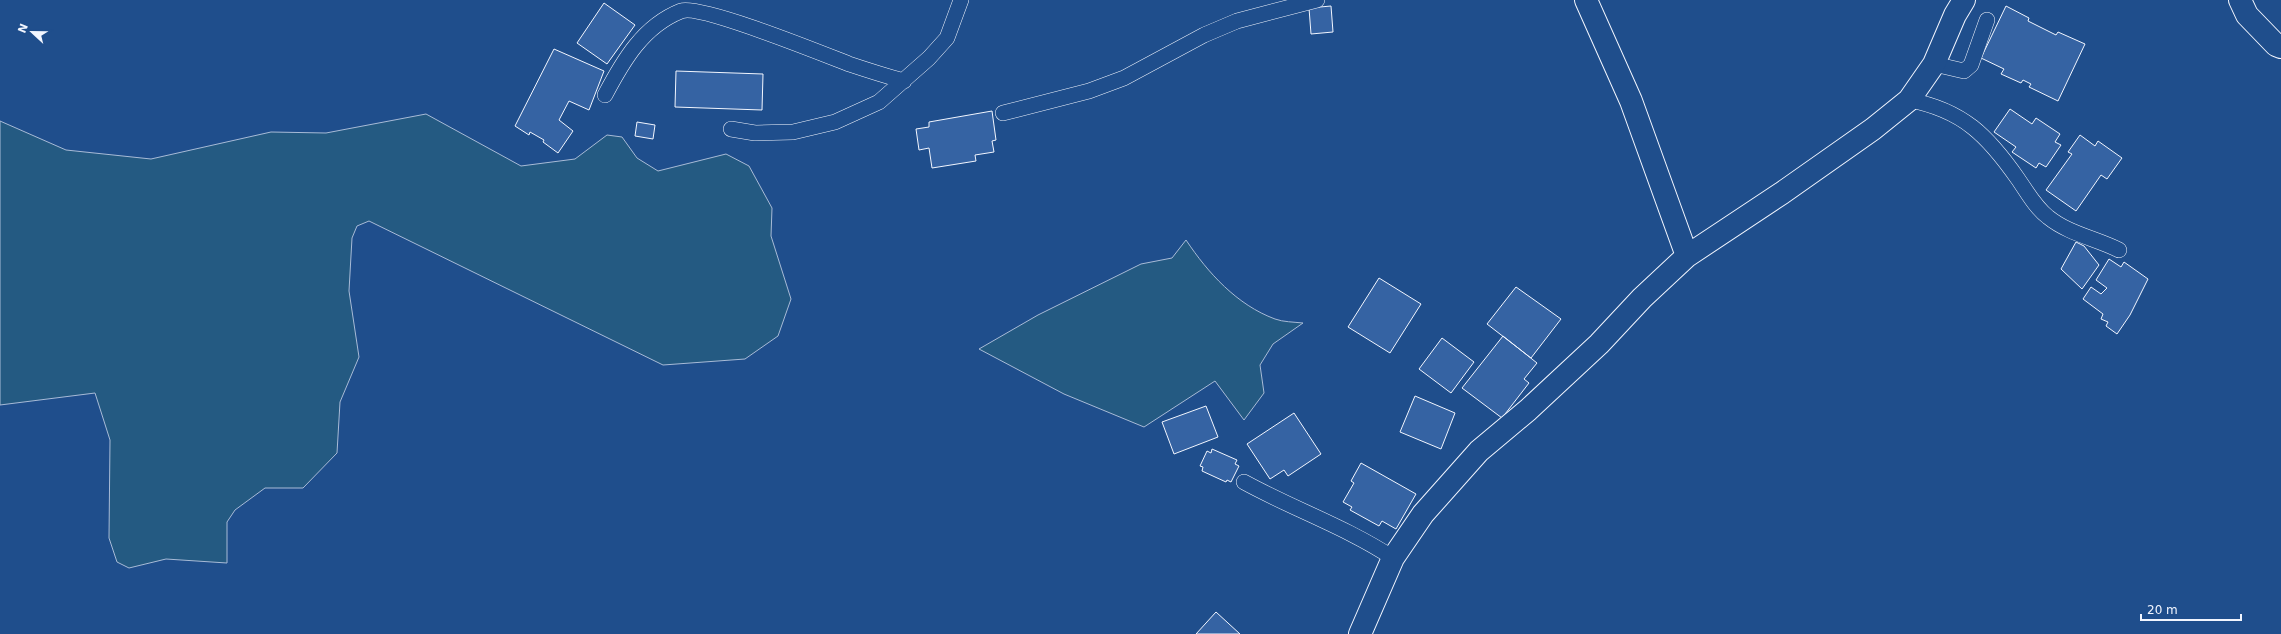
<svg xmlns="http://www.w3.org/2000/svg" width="2281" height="634" font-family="'DejaVu Sans',sans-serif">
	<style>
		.green { fill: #245a82; stroke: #a8bbd7 }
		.building { fill: #3563a3; stroke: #f2f6ff }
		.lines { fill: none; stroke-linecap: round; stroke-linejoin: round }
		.lane-casing { stroke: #f2f6ff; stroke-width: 16 }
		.street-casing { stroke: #f2f6ff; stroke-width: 24 }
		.lane { stroke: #1f4e8c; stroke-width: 15 }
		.street { stroke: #1f4e8c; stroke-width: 22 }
	</style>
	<rect width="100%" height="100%" fill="#1f4e8c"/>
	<path class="green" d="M426,114L521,166L575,159L607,135L622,137L637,158L658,171L726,154L749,166L772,208L771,236L791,299L778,336L745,359L663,365L369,221L357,226L352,238L349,291L359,357L340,402L337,453L303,488H265L235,510L227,522V563L166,559L129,568L117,562L109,538L110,440L95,393L0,405V121L66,150L151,159L271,132L326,133Z
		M1186,240C1208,273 1237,305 1275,319C1283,322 1294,322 1303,323L1273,344L1260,365L1264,393L1244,420L1215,381L1144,427L1064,394L979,349L1038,315L1141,264L1172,258Z"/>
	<path class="building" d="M604,3L635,25L607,64L577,43Z
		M1331,6L1333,32L1311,34L1309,8Z
		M2006,6L2029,18L2028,21L2056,35L2058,32L2085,44L2058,101L2029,87L2031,84L2023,80L2021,83L2001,74L2004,69L1981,58Z
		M554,49L604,71L589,110L569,101L559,120L573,131L558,153L543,142L544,140L530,132L529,135L515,126Z
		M676,71L763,74L762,110L675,107Z
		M2010,109L2032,124L2036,118L2060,134L2055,142L2061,145L2046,167L2039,163L2036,168L2012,152L2016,147L1994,132Z
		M992,111L996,140L992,141L994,152L975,155L976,161L932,168L929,148L919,150L916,129L929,127V122Z
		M637,122L655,125L653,139L635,136Z
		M2080,135L2095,146L2098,141L2122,158L2107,179L2101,175L2076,211L2046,190L2072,154L2068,152Z
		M2076,242L2084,246L2099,265L2082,289L2061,269Z
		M2109,259L2121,267L2124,262L2148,279L2130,315L2117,334L2106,326L2108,322L2101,319L2103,314L2083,299L2091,287L2101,294L2107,288L2096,280Z
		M1379,278L1421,304L1390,353L1348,327Z
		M1516,287L1561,319L1531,358L1487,324Z
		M1503,336L1537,363L1524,379L1529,383L1502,418L1462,388Z
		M1442,338L1474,362L1451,393L1419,369Z
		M1415,396L1455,413L1441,449L1400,432Z
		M1206,406L1218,437L1174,454L1162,422Z
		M1294,413L1321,454L1288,476L1284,470L1270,479L1247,444Z
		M1212,449L1237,460L1235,464L1239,466L1231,482L1227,480L1226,482L1202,471L1203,467L1200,466L1207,451L1211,453Z
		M1361,463L1416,494L1396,529L1382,521L1379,526L1350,510L1352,507L1343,502L1354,483L1351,481Z
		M1216,612L1240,634H1196Z"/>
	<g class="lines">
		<g class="lane-casing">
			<path id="lane" d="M1934,64L1964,71L1971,65L1987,20
				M605,95C623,61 643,26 681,11C700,4 823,54 849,64C867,70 886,76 904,81
				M1909,100C1963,110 1988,136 2018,179C2027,192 2035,207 2048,217C2069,234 2095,238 2119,250
				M1003,113L1089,91L1124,78L1204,35L1237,21L1317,0
				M731,129L755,133L793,132L835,122L879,102L929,58L947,38L961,0
				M1244,482C1293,509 1346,527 1393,558"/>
		</g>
		<g class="street-casing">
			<path id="street" d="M1586,0L1631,101L1687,256
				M2240,0L2247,15L2276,45L2281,47
				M1360,634L1393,558L1423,514L1479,451L1528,410L1599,344L1642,298L1687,256L1782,193L1873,129L1909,100L1934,64L1955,15L1964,0"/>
		</g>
		<use href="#lane" class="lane"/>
		<use href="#street" class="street"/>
	</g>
	<g transform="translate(32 32) rotate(292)" stroke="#1f4e8c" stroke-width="3" paint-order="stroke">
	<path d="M0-3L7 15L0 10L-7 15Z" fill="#f2f6ff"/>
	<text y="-6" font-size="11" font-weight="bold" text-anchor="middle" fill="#f2f6ff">N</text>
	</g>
	<path d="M2141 614v6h100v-6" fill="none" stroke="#f2f6ff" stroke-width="2"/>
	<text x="2147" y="614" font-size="12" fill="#f2f6ff" stroke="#1f4e8c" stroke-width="3" paint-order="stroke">20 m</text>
</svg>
